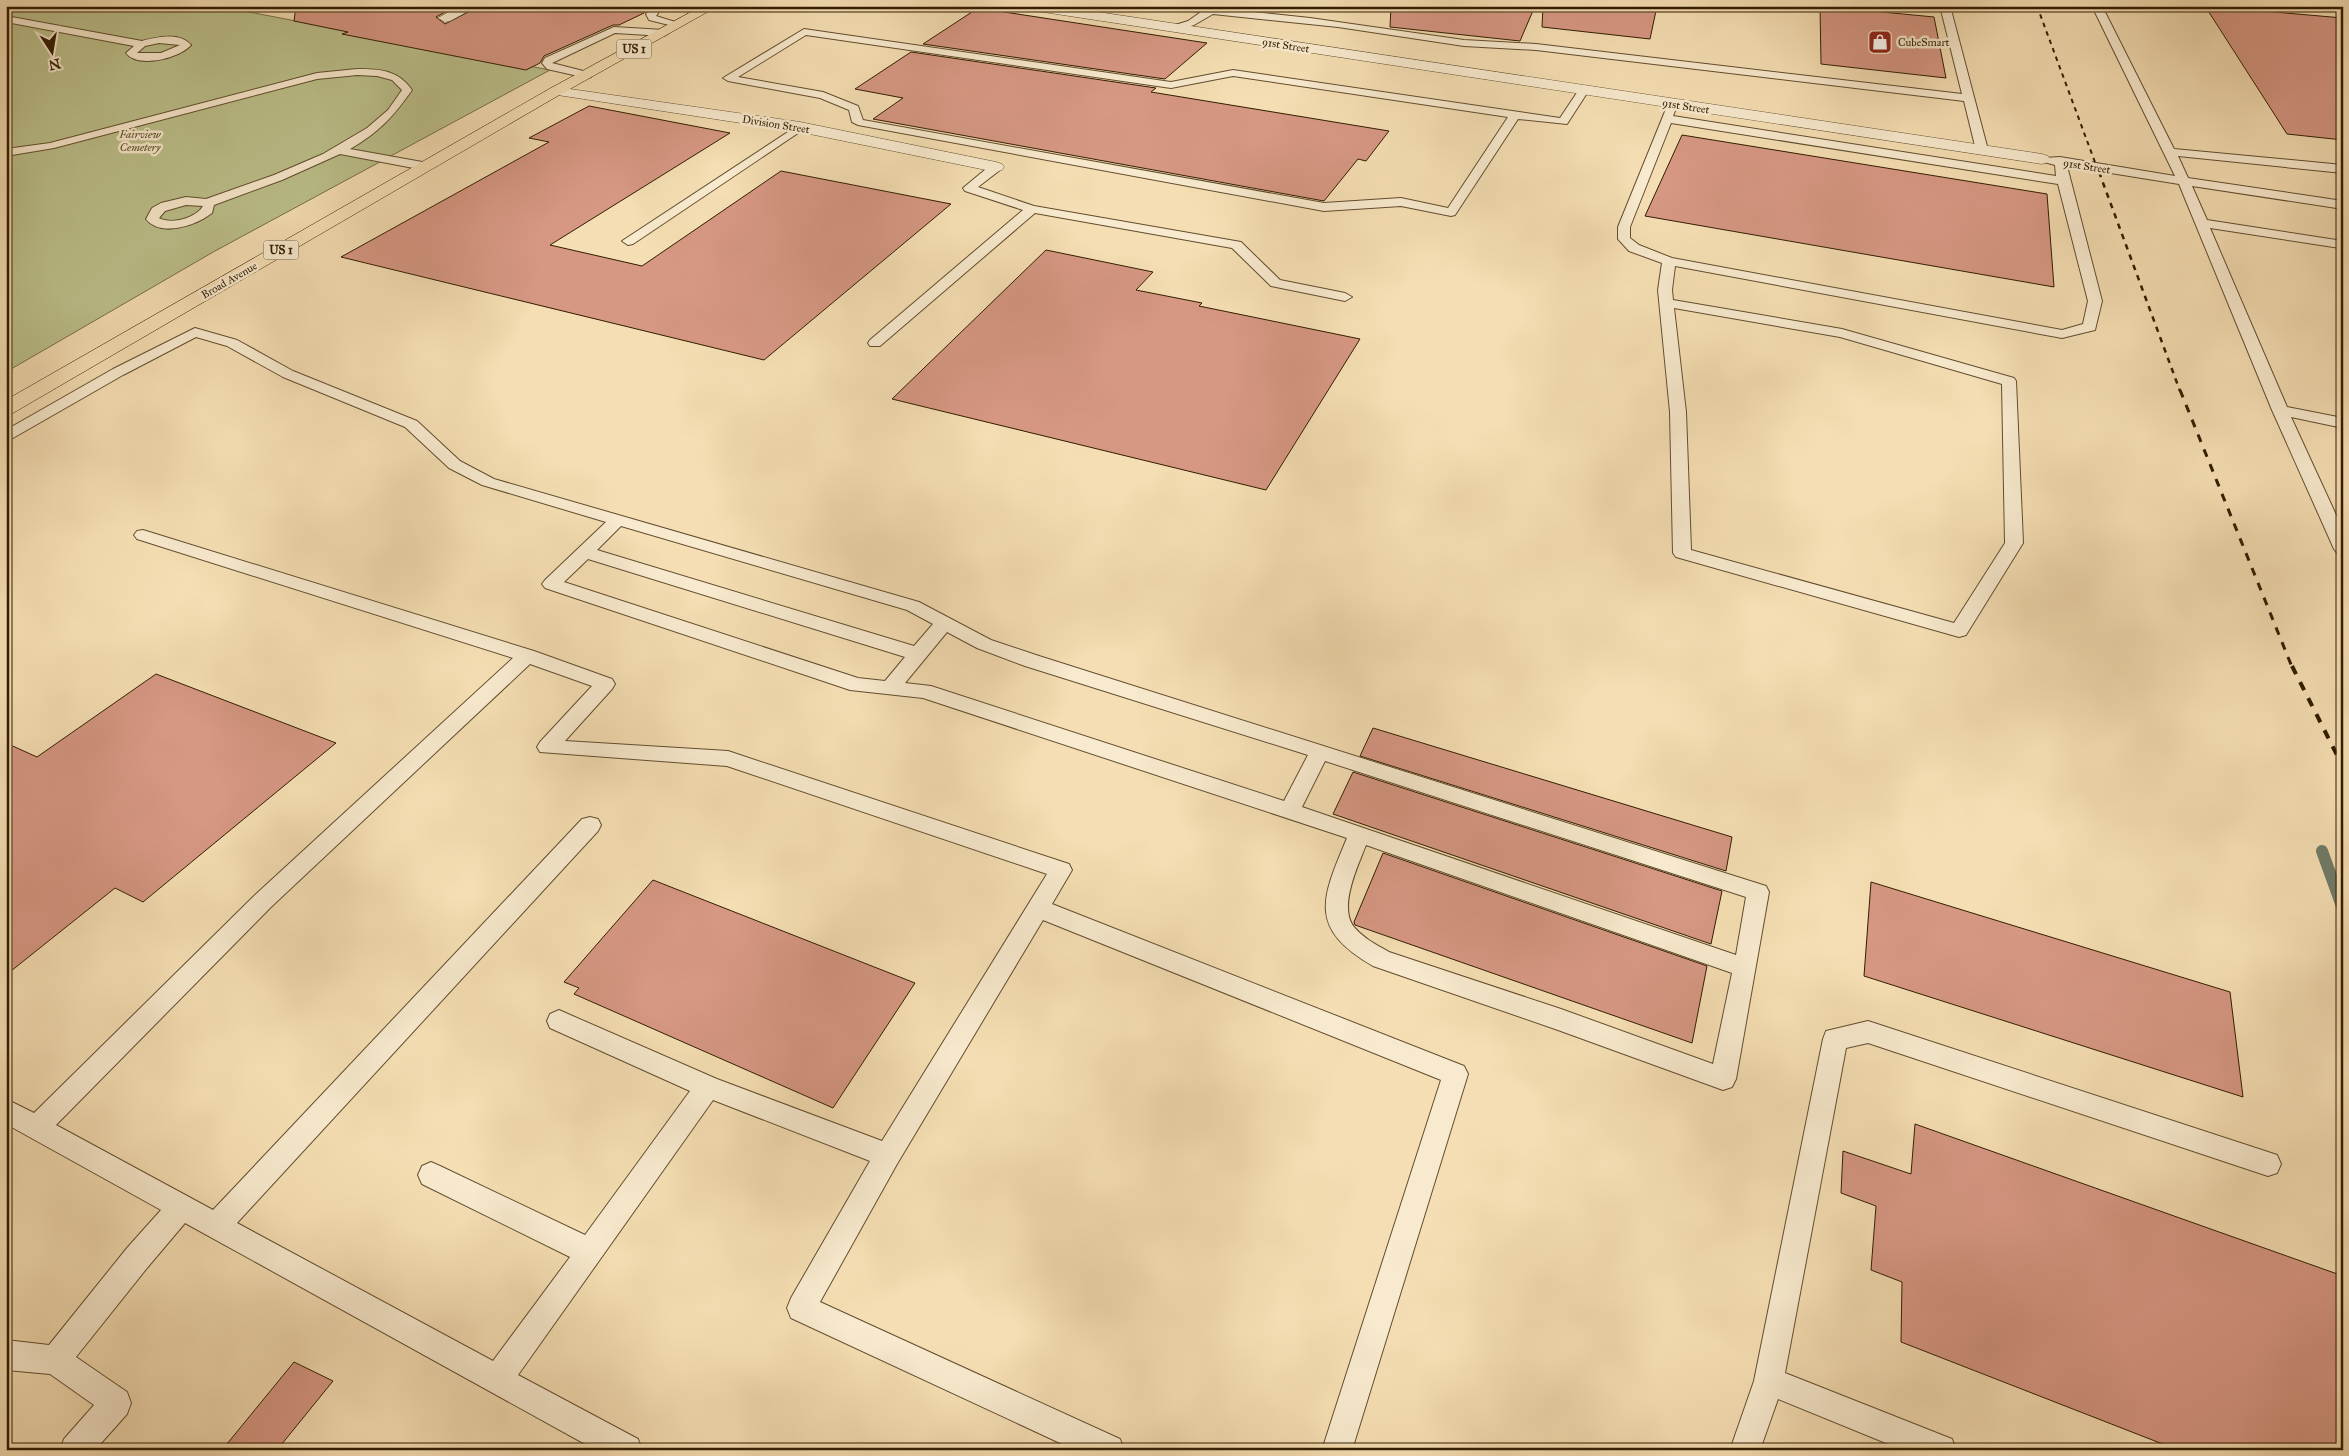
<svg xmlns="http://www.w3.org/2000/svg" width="2349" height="1456" font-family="'IM FELL Great Primer',serif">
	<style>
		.green { fill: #bcc18c; stroke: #766f46 }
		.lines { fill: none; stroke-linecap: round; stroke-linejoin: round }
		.stream { stroke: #717c69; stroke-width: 12 }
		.building { fill: #d69783; stroke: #311d01 }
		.lane-casing { stroke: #624d2e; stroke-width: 2 }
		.street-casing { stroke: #624d2e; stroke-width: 1 }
		.primary-casing { stroke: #311d01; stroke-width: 1 }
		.lane { fill: #f8eace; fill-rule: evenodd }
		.street { fill: #f8eace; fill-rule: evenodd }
		.primary { fill: #f5deb3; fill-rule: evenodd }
		.rail-far3 { stroke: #311d01; stroke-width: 2; stroke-dasharray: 4.5 4.5; stroke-linecap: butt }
		.rail-far2 { stroke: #311d01; stroke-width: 2.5; stroke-dasharray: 5.5 5.5; stroke-linecap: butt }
		.rail-far1 { stroke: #311d01; stroke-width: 3; stroke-dasharray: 8 8; stroke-linecap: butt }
		.rail { stroke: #311d01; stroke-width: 4; stroke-dasharray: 9 9; stroke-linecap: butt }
		.labels { text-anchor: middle; stroke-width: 5; stroke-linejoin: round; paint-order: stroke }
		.far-poi-label { font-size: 11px; fill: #311d01; stroke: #f8eace; text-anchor: start }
		.far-street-label { font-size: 11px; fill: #311d01; stroke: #f8eace }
		.far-park-label { font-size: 11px; font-style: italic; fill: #5b4e2b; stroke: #f8eace }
		.shield { fill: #f8eace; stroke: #6d5a3e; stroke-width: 1 }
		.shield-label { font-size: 12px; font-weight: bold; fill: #311d01 }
	</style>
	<rect width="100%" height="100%" fill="#f5deb3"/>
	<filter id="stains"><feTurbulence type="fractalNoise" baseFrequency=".004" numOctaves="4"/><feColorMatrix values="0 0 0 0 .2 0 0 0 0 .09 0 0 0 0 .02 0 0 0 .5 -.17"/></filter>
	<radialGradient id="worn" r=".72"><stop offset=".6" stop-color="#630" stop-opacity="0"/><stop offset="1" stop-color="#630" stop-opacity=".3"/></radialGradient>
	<path class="green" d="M6,6H218L550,70L215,251L6,372Z"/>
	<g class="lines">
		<path class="stream" d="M2322,851L2343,909"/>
	</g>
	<path class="building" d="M296,6H456L436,17L445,24L480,6H650L644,13L619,25H613L544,56L540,63L526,70L342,34L348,32L294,21Z
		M1391,6H1535L1520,41L1390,27Z
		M1543,6H1657L1650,39L1542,27Z
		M1820,6L1934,17L1946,78L1821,64Z
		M2205,6L2343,18V140L2287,134Z
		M978,8L1207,43L1165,79L923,44Z
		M911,52L1156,88L1151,92L1389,131L1366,161L1358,159L1324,201L873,119L903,98L855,89Z
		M589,106L730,133L550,245L642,266L781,171L951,204L764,360L341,257L549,142L529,138Z
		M1682,135L2047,194L2054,287L1645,216Z
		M1046,250L1153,272L1136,290L1202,303L1199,306L1360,339L1266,490L892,399Z
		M156,674L336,743L143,902L115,888L6,975V743L37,757Z
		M1373,728L1732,837L1726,871L1360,756Z
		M1353,772L1722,891L1711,944L1333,814Z
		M1383,853L1707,966L1692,1043L1355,925L1354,922Z
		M653,880L915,983L833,1108L574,994L579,988L564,982Z
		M1871,882L2230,992L2243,1097L1864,976Z
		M1915,1124L2343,1276V1450H2178L1901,1342L1902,1282L1871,1270L1876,1206L1841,1193L1843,1151L1911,1174Z
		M294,1362L333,1381L277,1450H222Z"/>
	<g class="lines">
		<g class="lane-casing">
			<path id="lane" d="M653,6H663L656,16L682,24L677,27L649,20L646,14Z
				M1167,6H1199L1310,18L1464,40L1536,44L1962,94L1940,6H1950L1988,150L1982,153L1976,150L1964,101L1536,50L1464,46L1338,27L1213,14L1194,25L1175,31L1170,28L1172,26L1188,21L1201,12L1172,9Z
				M2092,6H2102L2174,149L2343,165V173L2178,156L2188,178L2343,201V209L2192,186L2207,220L2343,241V247L2340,248L2210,228L2287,407L2343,418V428L2291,417L2343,530V554L2337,553L2334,549L2272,410L2179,184L2067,166L2102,301L2095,330L2062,338L1675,266L1672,290L1673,300L1842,329L2014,378L2016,381L2023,543L1966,635L1959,637L1676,557L1673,553L1670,412L1658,290L1662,263L1629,251L1618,239V227L1668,104H1676L1677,106L1673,116L2056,176L2055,165L2044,162L2042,160L2044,158L2060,157L2175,176ZM1671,123L2058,184L2088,301L2083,324L2062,330L1672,258L1639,245L1630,238V227ZM1674,308L1840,337L2002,384L2005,543L1954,623L1691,550L1686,412Z
				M6,16L142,41C157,37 180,32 191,45C180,58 138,69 126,53L134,46L6,22ZM159,43L180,45L161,53H137L145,46Z
				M614,27L664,30L669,33L664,36L615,33L552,63L591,73V77L587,78L547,69L542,63L545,58Z
				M804,29L1171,82L1233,70L1560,118L1580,88L1584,87L1589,90L1567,124L1518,119L1455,215L1451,216L1401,206L1324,211L858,125L852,122L849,110L820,98L728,81L723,78ZM806,35L1171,88L1233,76L1508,117L1448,208L1401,198L1324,203L863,120L858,106L823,92L738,77Z
				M357,69C380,69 398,70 412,90C394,116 378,133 350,149L428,163L430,166L428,169L424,170L340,154L282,180L214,205L212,213C197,225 161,238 146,219L152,208L161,203L186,197L206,199L274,175L323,154L367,128L388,110L402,90L392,80L377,76L357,75L317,79L54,148L6,156V149L50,143L317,73ZM186,205L203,206C196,218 171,225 159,218L165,211Z
				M800,124L806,127L804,129L633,244L628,245L622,241Z
				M996,163L1002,167L1000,170L978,187L1034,206L1241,242L1280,280L1345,293L1352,297L1345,301L1271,286L1232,248L1035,213L880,346H870L868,343L870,340L1023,210L965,191L963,188L992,164Z
				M195,328L237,340L293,371L417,421L460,461L494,479L919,602L991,640L1039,656L1766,886L1769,892L1736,1079L1732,1087L1723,1090L1558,1030L1373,966C1307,928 1322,898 1347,838L923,698L850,690L545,588L542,584L545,580L606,522L482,485L449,468L405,427L283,377L227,346L196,337L123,375L6,442V430L113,369ZM621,526L907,610L933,624L914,646L597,550ZM588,559L905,657L885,681L858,678L564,582ZM947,632L977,648L1025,666L1308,755L1284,801L931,686L905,683ZM1325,761L1746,897L1736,955L1302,807ZM1366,845L1732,973L1713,1064L1561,1009L1389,952C1377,945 1363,938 1354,927C1338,907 1358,866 1366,845Z
				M143,530L534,651L612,679L615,684L612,689L565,741L728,751L1069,864L1072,870L1052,904L1464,1066L1468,1074L1352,1450H1322L1441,1080L1043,920L897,1164L820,1302L1120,1439L1124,1450H1075L791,1318L787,1308L791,1298L870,1161L713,1100L518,1375L638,1439L642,1450H596L185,1223L147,1268L76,1357L127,1392L131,1403L127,1414L95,1450H60L64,1439L94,1405L50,1374L6,1370V1340L49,1345L127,1248L161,1210L6,1124V1099L34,1113L255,895L513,658L137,539L134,535L137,531ZM530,664L592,686L540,742L537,747L540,752L727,766L1047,874L882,1141L717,1079L568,1014L559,1010L550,1014L547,1021L550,1028L690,1091L585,1235L440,1166L431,1162L422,1166L418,1175L422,1184L570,1257L493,1361L237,1223L598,831L601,825L598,819L590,817L582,819L213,1210L56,1125L271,907Z
				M1868,1021L2268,1152L2277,1155L2281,1164L2277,1173L2268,1176L1868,1043L1846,1048L1785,1373L1952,1439L1956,1450H1903L1778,1399L1760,1450H1730L1754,1381L1823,1039L1826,1031Z"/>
		</g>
		<g class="street-casing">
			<path id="street" d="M460,6H478L450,21L445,22L438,18Z
				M1024,6H1058L2042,154L2048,156L2050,159L2048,162L2042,164L1030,10Z
				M556,87L800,122L996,162L1002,164L1004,167L1002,170L996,172L800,132L551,94L549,91L551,88Z"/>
		</g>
		<g class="primary-casing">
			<path id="primary" d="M702,6H718L561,94L13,413L6,415V400L551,88Z"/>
		</g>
		<use href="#lane" class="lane"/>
		<use href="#street" class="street"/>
		<use href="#primary" class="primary"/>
		<path class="rail-far3" d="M2037,6L2099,173"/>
		<path class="rail-far2" d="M2099,172L2180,391"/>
		<path class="rail-far1" d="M2180,390L2292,667"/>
		<path class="rail" d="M2292,666L2343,767"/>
	</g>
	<defs>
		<g id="shop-square" transform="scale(1.25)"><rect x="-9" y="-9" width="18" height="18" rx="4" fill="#8f2418" stroke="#f8eace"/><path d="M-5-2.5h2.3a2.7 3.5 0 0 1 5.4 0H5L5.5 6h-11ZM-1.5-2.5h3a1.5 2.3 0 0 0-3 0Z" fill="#fff"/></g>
	</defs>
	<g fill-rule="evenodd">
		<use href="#shop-square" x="1880" y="42"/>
	</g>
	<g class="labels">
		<g class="far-poi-label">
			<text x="1898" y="46">CubeSmart</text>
		</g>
		<g class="far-street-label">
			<text transform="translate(1286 45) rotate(9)" y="4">91st Street</text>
			<text transform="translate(1686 106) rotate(9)" y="4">91st Street</text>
			<text transform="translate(776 124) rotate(9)" y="4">Division Street</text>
			<text transform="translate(2087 166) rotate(9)" y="4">91st Street</text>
			<text transform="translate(229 280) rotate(-30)" y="4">Broad Avenue</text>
		</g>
		<g class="far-park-label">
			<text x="140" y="138">Fairview<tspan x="140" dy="13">Cemetery</tspan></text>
		</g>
		<g class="shield">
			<rect x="616.5" y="39.5" width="35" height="19" rx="4"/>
			<rect x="263.5" y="240.5" width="35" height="19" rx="4"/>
		</g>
		<g class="shield-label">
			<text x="634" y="53">US 1</text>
			<text x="281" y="254">US 1</text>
		</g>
	</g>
	<rect width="2349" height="1456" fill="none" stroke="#f5deb3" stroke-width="25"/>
	<rect x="8" y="8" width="2334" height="1441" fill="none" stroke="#311d01" stroke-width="2.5"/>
	<rect x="12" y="12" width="2324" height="1431" fill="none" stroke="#311d01"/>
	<g transform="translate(52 52) rotate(168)" stroke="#f8eace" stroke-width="4" paint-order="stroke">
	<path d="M0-4L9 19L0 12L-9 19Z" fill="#311d01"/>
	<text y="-8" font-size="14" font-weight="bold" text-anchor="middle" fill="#311d01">N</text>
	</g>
	<rect width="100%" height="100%" filter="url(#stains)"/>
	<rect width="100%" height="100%" fill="url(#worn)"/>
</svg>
